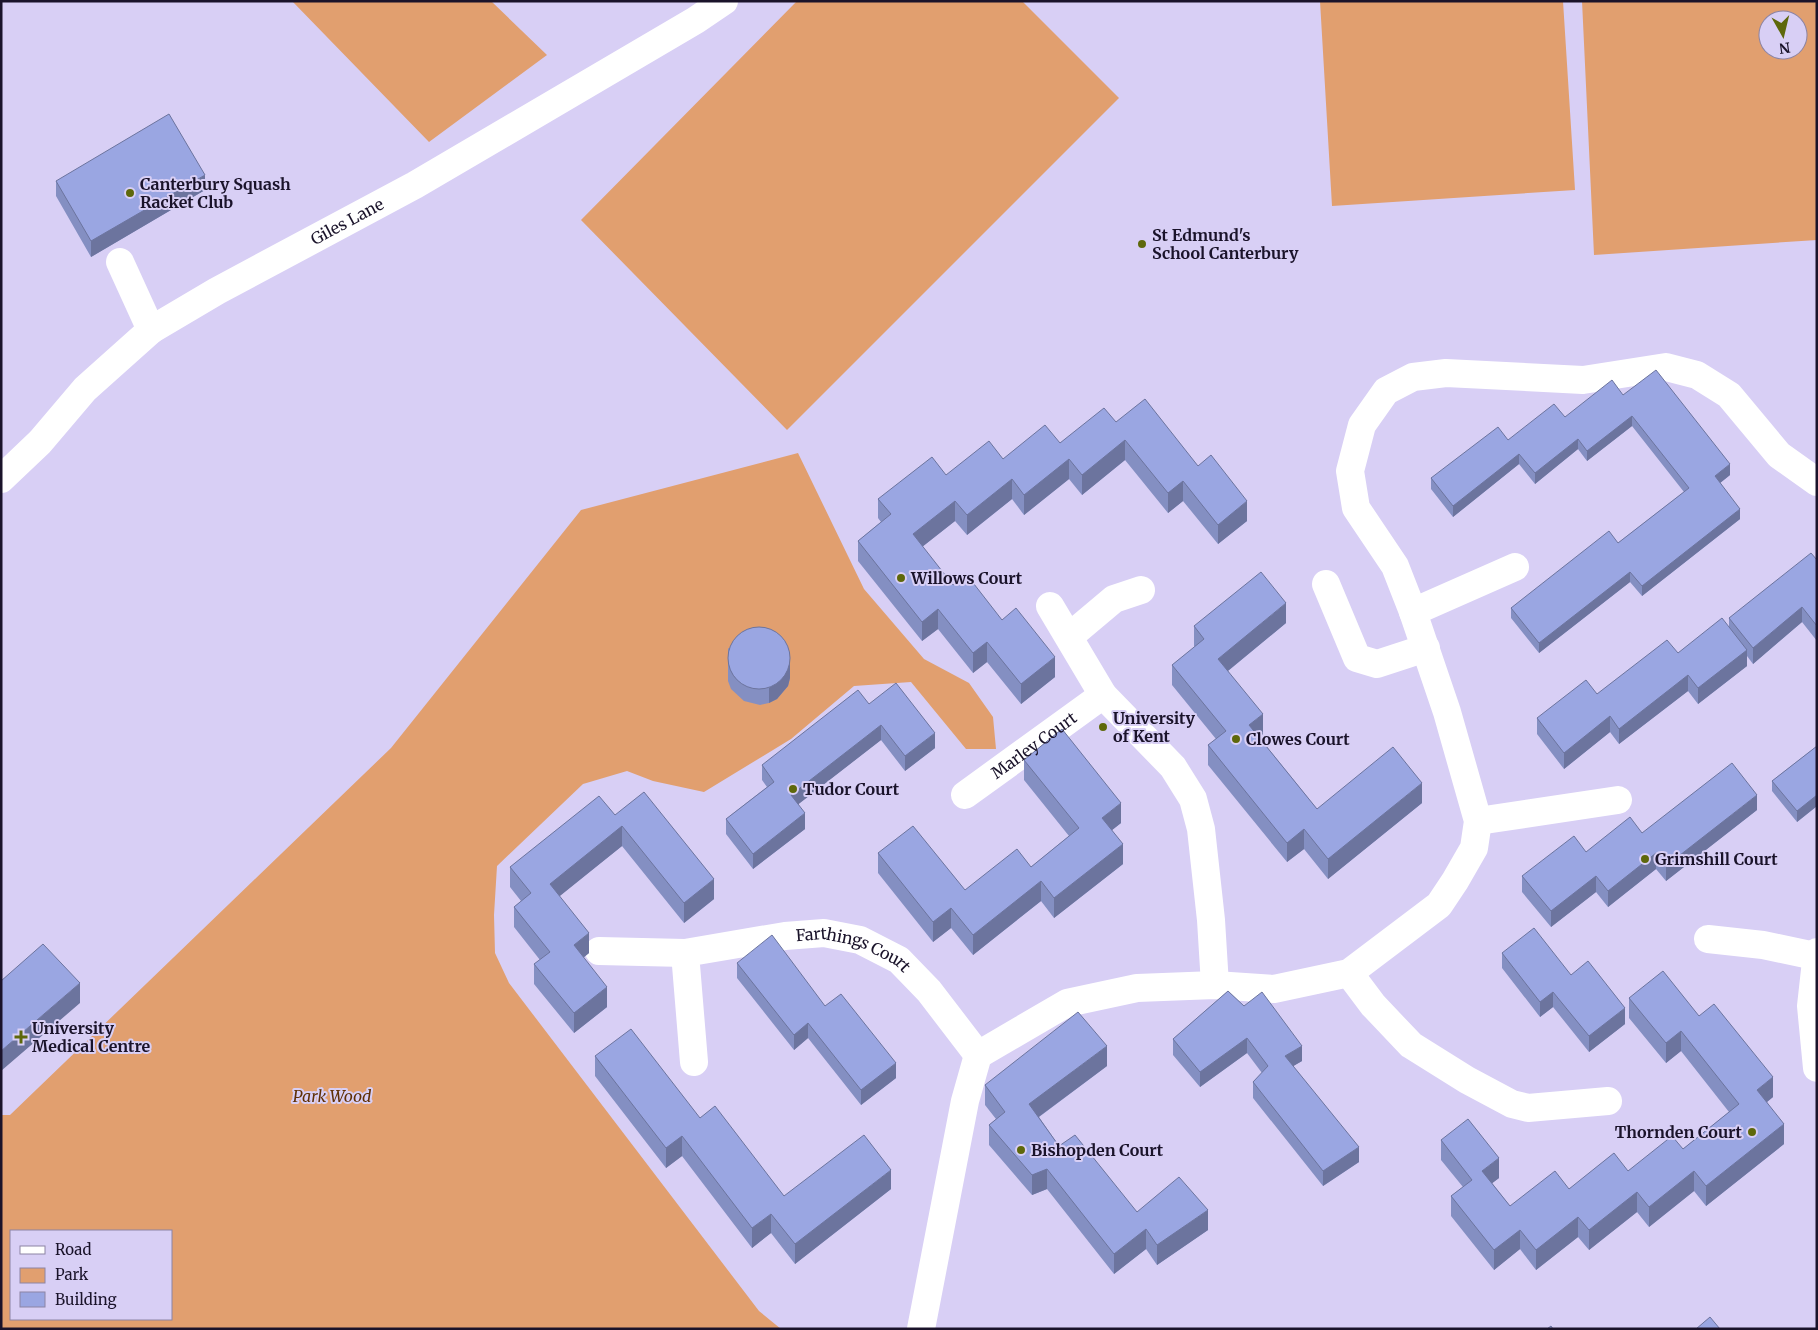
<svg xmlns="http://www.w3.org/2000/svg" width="1818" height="1330" font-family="Merriweather,serif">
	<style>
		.green { fill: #e19f6f; fill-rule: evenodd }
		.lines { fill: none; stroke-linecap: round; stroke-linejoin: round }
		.minor { stroke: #fff; stroke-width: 28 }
		.wall { fill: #848fc2 }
		.shaded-wall { fill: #6c749e }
		.building { fill: #9aa6e2; stroke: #6c749e }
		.poi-dot { fill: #5e680b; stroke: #d8cff5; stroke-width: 2 }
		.labels { text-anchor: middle; stroke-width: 4; stroke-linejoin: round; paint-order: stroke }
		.poi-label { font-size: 16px; font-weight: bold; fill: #1a132a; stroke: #d8cff5; text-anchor: start }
		.street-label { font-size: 16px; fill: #1a132a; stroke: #d8cff5 }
		.park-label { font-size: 16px; font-style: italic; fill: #5f2f04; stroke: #d8cff5 }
	</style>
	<rect width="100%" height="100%" fill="#d8cff5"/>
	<path class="green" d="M292,1H491L547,55L429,142Z
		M797,1H1022L1119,98L787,430L581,220Z
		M1320,1H1563L1575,190L1332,206Z
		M1582,1H1817V240L1594,255ZM1768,20H1798V50H1768Z
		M798,453L864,589L924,659L969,683L993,717L996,749H966L911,682L854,686L791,739L704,792L653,781L627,771L583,784L497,866L494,915L495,953L509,983L759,1311L781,1329H1V1115H10L391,748L581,510ZM11,1231H171V1319H11Z"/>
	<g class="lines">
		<g class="minor">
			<path d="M120,262L151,330"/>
			<path id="s1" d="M1,479L40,442L85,389L151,330L217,291L415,185L696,20L724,1"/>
			<path d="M1326,584L1357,658L1377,664L1426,648"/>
			<path d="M1050,606L1103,695L1173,767L1193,799L1201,829L1211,920L1215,985"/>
			<path d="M1413,612L1515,567"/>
			<path d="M1070,636L1114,599L1141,590"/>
			<path id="s2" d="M965,795L1103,695"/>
			<path d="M1478,821L1618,800"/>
			<path d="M1708,939L1763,945L1815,956"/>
			<path id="s3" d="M599,951L685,953L785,936L824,933L860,940L899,960L929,991L978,1055"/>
			<path d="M1817,952L1811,1006L1817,1068"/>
			<path d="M685,953L694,1062"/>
			<path d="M1349,973L1373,1005L1411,1045L1467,1080L1512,1104L1528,1108L1608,1101"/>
			<path d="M921,1329L965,1101L978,1055L1067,1003L1137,988L1215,985L1274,989L1349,973L1439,905L1455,881L1474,848L1478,821L1447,712L1413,612L1395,566L1356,508L1350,471L1362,425L1386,391L1413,377L1446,373L1583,380L1666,367L1697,375L1729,395L1779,455L1817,482"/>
		</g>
	</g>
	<path class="wall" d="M56,181L205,190L91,257L56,196Z
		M1623,395L1730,475L1720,483L1740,519L1642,596L1630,582L1539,653L1511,618V608L1618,543L1684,492L1632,426L1587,461L1578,449L1535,484L1519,464L1453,517L1431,489V478L1508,440L1565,417Z
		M1116,422L1198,466L1247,521L1218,544L1183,501L1168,513L1125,460L1082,495L1069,479L1024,515L1012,499L967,535L955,521L922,547L953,585L1002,620L1055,677L1021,704L987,662L973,673L938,629L922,641L858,561V541L881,522L878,518V499L946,475L1060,443Z
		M1817,560V641L1802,622L1753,664L1747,656V666L1698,704L1688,691L1619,744L1610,732L1564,769L1537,734V718L1597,694L1729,628V618Z
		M1286,623L1228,671L1263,734L1259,737L1317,809L1422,803L1328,879L1304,849L1287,862L1208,765V745L1216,739L1172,685V665L1195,647L1194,646V626Z
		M728,648L790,678L788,686L777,699L769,703L760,705L744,701L731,689L728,681Z
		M869,704L935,748L905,771L881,740L798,804L805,829L753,869L726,834V819L767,787L762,780V765Z
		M1817,746V806L1797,822L1772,791V781Z
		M1024,760L1121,823L1112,830L1123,864L1054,918L1041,901L973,955L951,928L933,942L878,873V853L965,890L1031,867L1069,836L1024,780Z
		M1757,810L1666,881L1656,869L1608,907L1596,892L1551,927L1522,892V876L1586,852Z
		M615,815L714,899L684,923L622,846L559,896L589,953L583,958L607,1007L574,1033L534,984V964L540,960L514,927V907L521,901L510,887V867Z
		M1502,953L1571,975L1625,1024L1589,1052L1553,1007L1540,1017L1502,968Z
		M737,963L825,1006L896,1078L861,1105L808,1038L794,1050L737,978Z
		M1228,991L1302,1061L1293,1066L1359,1162L1323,1186L1253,1098V1082L1262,1073L1247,1053L1200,1087L1173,1055V1039Z
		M1629,998L1699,1016L1773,1097L1767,1102L1784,1144L1706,1206L1694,1191L1649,1227L1637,1212L1589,1250L1578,1237L1536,1270L1520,1249L1494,1270L1451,1216V1196L1463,1187L1441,1160V1140L1499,1178L1492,1183L1510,1206L1628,1171L1683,1149L1729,1112L1681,1051L1666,1063L1629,1018Z
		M595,1056L700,1118L784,1196L891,1189L795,1264L771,1233L752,1248L682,1156L666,1168L595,1076Z
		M1107,1066L1039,1117L1059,1146L1137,1212L1208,1230L1157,1265L1146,1249L1114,1274L1047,1189L1032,1195L989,1145V1125L996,1119L985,1105V1085Z"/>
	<path class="shaded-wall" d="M205,175V190L91,257V241Z
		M1632,416V426L1587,461V451Z
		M1578,439V449L1535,484V473Z
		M1125,440V460L1082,495V475Z
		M1519,454V464L1453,517V506Z
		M1069,459V479L1024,515V495Z
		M1730,464V475L1715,487V476Z
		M1012,479V499L967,535V515Z
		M1183,481V501L1168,513V493Z
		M955,501V521L913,554V534Z
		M1247,501V521L1218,544V525Z
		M1740,509V519L1642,596V586Z
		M1630,572V582L1539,653V643Z
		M1286,603V623L1218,679V659Z
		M1802,607V622L1753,664V648Z
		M938,609V629L922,641V622Z
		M987,642V662L973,673V653Z
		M1747,650V666L1698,704V688Z
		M1055,657V677L1021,704V684Z
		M790,663V678L788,686L777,699L769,703V688Z
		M1688,675V691L1619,744V729Z
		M1263,714V734L1249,745V725Z
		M1610,716V732L1564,769V753Z
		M881,725V740L791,810V795Z
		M935,733V748L905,771V756Z
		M1422,783V803L1328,879V859Z
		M1757,795V810L1666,881V866Z
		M1817,795V806L1797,822V811Z
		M1121,803V823L1102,838V818Z
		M805,813V829L753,869V854Z
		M622,826V846L550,904V884Z
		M1304,829V849L1287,862V843Z
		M1123,844V864L1054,918V898Z
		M1656,853V869L1608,907V891Z
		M1596,876V892L1551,927V911Z
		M714,879V899L684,923V903Z
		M1041,881V901L973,955V935Z
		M951,908V928L933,942V922Z
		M589,933V953L574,965V945Z
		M80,983V1003L1,1071V1051Z
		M607,987V1007L574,1033V1013Z
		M1553,992V1007L1540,1017V1002Z
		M1625,1008V1024L1589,1052V1036Z
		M808,1023V1038L794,1050V1035Z
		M1681,1031V1051L1666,1063V1043Z
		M1247,1038V1053L1200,1087V1072Z
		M1107,1046V1066L1029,1124V1104Z
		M1302,1046V1061L1285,1071V1056Z
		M896,1063V1078L861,1105V1090Z
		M1773,1077V1097L1757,1110V1090Z
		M1784,1124V1144L1706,1206V1186Z
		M682,1136V1156L666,1168V1148Z
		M1359,1147V1162L1323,1186V1171Z
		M1499,1158V1178L1482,1191V1171Z
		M1047,1169V1189L1032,1195V1175Z
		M891,1170V1189L795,1264V1244Z
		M1694,1171V1191L1649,1227V1207Z
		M1637,1192V1212L1589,1250V1230Z
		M1208,1210V1230L1157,1265V1245Z
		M771,1214V1233L752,1248V1228Z
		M1578,1217V1237L1536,1270V1250Z
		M1146,1229V1249L1114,1274V1254Z
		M1520,1230V1249L1494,1270V1250Z"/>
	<path class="building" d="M169,114L205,175L91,241L56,181Z
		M1656,370L1730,464L1715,476L1740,509L1642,586L1630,572L1539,643L1511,608L1609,531L1618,543L1689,488L1632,416L1587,451L1578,439L1535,473L1519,454L1453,506L1431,478L1498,427L1508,440L1554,404L1565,417L1612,380L1623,395Z
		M1145,399L1198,466L1211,455L1247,501L1218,525L1183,481L1168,493L1125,440L1082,475L1069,459L1024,495L1012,479L967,515L955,501L913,534L953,585L967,575L1002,620L1016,608L1055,657L1021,684L987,642L973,653L938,609L922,622L858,541L891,514L878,499L932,457L946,475L989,441L1003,459L1045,425L1060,443L1104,408L1116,422Z
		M1811,553L1817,560V626L1802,607L1753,648L1729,618Z
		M1261,572L1286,603L1218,659L1263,714L1249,725L1317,809L1393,747L1422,783L1328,859L1304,829L1287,843L1208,745L1226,731L1172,665L1204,639L1194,626Z
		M1722,618L1747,650L1698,688L1688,675L1619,729L1610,716L1564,753L1537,718L1586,680L1597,694L1667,640L1678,653Z
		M728 658a31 31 0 1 1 62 0a31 31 0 1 1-62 0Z
		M896,683L935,733L905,756L881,725L791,795L805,813L753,854L726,819L774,782L762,765L858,690L869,704Z
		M1062,729L1121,803L1102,818L1123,844L1054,898L1041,881L973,935L951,908L933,922L878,853L913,826L965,890L1017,849L1031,867L1079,828L1024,760Z
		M1817,746V795L1797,811L1772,781Z
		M1732,763L1757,795L1666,866L1656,853L1608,891L1596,876L1551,911L1522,876L1574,836L1586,852L1630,817L1642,833Z
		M644,792L714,879L684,903L622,826L550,884L589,933L574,945L607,987L574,1013L534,964L550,952L514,907L531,893L510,867L599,796L615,815Z
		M1534,928L1571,975L1588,961L1625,1008L1589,1036L1553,992L1540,1002L1502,953Z
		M772,935L825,1006L841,994L896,1063L861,1090L808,1023L794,1035L737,963Z
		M43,944L80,983L1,1051V981Z
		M1663,971L1699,1016L1714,1004L1773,1077L1757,1090L1784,1124L1706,1186L1694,1171L1649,1207L1637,1192L1589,1230L1578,1217L1536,1250L1520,1230L1494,1250L1451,1196L1472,1180L1441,1140L1468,1119L1499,1158L1482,1171L1510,1206L1555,1171L1569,1189L1614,1153L1628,1171L1672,1136L1683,1149L1739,1104L1681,1031L1666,1043L1629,998Z
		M1228,991L1244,1006L1262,992L1302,1046L1285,1056L1359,1147L1323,1171L1253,1082L1268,1066L1247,1038L1200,1072L1173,1039Z
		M1078,1012L1107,1046L1029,1104L1059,1146L1075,1135L1137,1212L1179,1177L1208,1210L1157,1245L1146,1229L1114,1254L1047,1169L1032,1175L989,1125L1005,1112L985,1085Z
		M631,1029L700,1118L715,1106L784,1196L864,1135L891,1170L795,1244L771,1214L752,1228L682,1136L666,1148L595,1056Z
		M1710,1317L1720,1329H1696Z
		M1551,1326L1553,1329H1547Z"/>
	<g class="poi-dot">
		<circle cx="130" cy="193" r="5"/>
		<circle cx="1142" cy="244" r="5"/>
		<circle cx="901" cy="578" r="5"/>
		<circle cx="1103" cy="727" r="5"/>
		<circle cx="1236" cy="739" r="5"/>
		<circle cx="793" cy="789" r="5"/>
		<circle cx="1645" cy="859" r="5"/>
		<path d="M18.5 1029.5h5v5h5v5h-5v5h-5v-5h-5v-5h5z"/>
		<circle cx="1752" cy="1132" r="5"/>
		<circle cx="1021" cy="1150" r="5"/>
	</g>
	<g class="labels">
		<g class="poi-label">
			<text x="140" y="190">Canterbury Squash<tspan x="140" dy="18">Racket Club</tspan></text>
			<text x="1152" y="241">St Edmund's<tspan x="1152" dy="18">School Canterbury</tspan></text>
			<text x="911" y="584">Willows Court</text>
			<text x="1113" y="724">University<tspan x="1113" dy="18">of Kent</tspan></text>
			<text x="1246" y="745">Clowes Court</text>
			<text x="803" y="795">Tudor Court</text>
			<text x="1655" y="865">Grimshill Court</text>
			<text x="32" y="1034">University<tspan x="32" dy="18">Medical Centre</tspan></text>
			<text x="1742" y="1138" text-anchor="end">Thornden Court</text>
			<text x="1031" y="1156">Bishopden Court</text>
		</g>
		<g class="street-label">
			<text dy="6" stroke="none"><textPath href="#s1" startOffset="436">Giles Lane</textPath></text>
			<text dy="6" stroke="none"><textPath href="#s2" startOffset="85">Marley Court</textPath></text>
			<text dy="6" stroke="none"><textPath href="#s3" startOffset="259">Farthings Court</textPath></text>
		</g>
		<g class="park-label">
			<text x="332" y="1102">Park Wood</text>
		</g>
	</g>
	<rect width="1818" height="1330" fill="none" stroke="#1a132a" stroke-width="5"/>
	<rect x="10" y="1230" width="162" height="90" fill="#d8cff5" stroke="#8c84a4"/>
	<rect x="20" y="1246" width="25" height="8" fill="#ffffff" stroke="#8c84a4"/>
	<text x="55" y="1255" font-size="15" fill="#1a132a">Road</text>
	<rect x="20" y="1268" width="25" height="15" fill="#e19f6f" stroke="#8c84a4"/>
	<text x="55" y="1280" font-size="15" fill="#1a132a">Park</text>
	<rect x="20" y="1292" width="25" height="15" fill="#9aa6e2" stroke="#8c84a4"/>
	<text x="55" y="1305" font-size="15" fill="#1a132a">Building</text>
	<g transform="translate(1783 35) rotate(172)"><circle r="24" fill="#d8cff5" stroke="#8c84a4"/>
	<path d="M0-4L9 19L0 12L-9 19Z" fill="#5e680b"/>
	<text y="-8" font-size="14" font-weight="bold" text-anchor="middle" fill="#1a132a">N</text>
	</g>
</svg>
